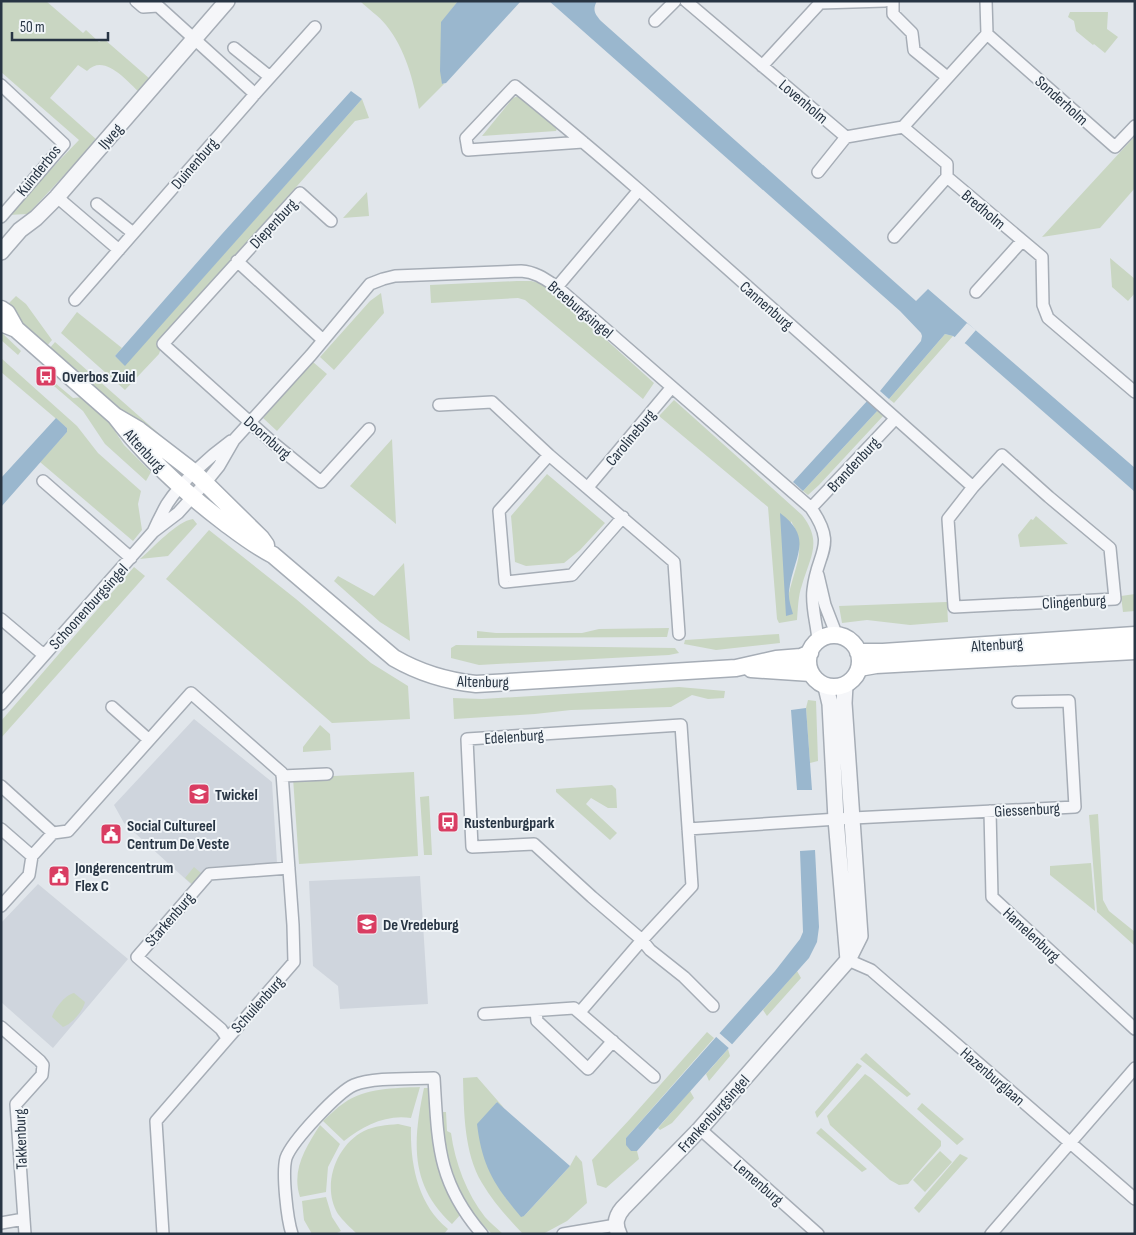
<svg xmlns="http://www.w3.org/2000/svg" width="1136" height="1235" font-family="'Sofia Sans Condensed',sans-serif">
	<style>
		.built { fill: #cfd5dd }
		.green { fill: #c9d6c2; fill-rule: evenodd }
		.water { fill: #9ab7ce }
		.pier { fill: #e1e6eb }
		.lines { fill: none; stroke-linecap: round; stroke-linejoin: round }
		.minor-casing { stroke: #a6adb6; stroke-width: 14 }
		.tertiary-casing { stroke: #a6adb6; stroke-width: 18 }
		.secondary-casing { stroke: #a6adb6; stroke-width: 19 }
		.minor { stroke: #f5f6f9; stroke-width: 11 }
		.tertiary { stroke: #f5f6f9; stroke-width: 15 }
		.secondary { stroke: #fff; stroke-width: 16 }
		.labels { text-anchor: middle; stroke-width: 4; stroke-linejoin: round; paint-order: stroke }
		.street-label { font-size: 16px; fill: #283544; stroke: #f1f5f8 }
		.poi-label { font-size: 16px; font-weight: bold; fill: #283544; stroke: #f1f5f8; text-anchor: start }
	</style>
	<rect width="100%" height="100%" fill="#e1e6eb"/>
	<path class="built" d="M194,719L272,782L277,863L208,867L192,885L124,823L114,805Z
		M420,876L428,1004L340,1009L338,986L313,966L309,881Z
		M38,884L128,959L53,1048L1,1002V923Z"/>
	<path class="green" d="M1,1H46L83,33L86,30L99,42L104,39L150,79L139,92C126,80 104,53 87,71L78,65L50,98L97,140L28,214L7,215L79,140L1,72Z
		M360,1H458L441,23L442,84H444L419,109C413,80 406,50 386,25C379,16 368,9 360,1Z
		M1070,12H1108L1107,29L1118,37L1105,53L1094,44L1093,45L1076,31L1074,21L1068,17Z
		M518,96H522L557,128L556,131L482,136L513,98Z
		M362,99L369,118L355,121L166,333L159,354L125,390L61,333L77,312L122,348L115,356L125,365Z
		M1135,136V188L1100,228L1042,237Z
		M367,192L369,216L343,218Z
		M1110,258L1135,279V293L1128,301L1112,287Z
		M517,281H531L540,283L560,298L654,383L643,399L525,300L518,298L431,303L430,285Z
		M381,293L384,313L334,370L320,357L370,301Z
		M16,296L26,304L52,340L46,347L25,328L6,306Z
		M1,332L21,351L18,355L1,340Z
		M945,334L953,336L894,403L889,399Z
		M55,342L173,446L171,450L114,406L49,349Z
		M1,358L77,426L98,453L141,491L138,504L142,530L133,541L40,462L67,432V428L1,372Z
		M313,362L327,374L277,431L263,418Z
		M49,378L73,398L84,397L105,416L124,445L151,472L146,481L105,444L83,411L47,380Z
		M674,400L802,515C823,542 810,557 802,585C798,596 798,609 797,620L779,623L777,619L768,507L659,416ZM791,521C807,549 796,563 789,593Z
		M879,409L884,415L819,485L808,495L803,491Z
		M392,439L396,524L350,486Z
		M547,474L605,523L580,550L564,563L526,566L515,562L511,516Z
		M1036,516L1068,544L1020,547L1018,535L1031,519L1033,520Z
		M193,519L197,524L168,556L140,559C153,548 177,521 193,519Z
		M209,530L296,599L371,663L408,686L410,719L332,723L166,579Z
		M404,563L410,641L380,622L334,581L338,576L374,596Z
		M134,567L145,576L1,738V721Z
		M1135,594V611L1123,612L1121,596Z
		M947,602L948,622L910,625L867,620L842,623L839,606Z
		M669,628L667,637L477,638V631L496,633H582L599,629Z
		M779,634L780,643L716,650L684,644L685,640Z
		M456,645L675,648L679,653L669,655L479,665L451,658V648Z
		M679,687L725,691L724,698L708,699L692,695L671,707L571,710L535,714L454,719L453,698L482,699Z
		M808,700L816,701L818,761L810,763L806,708Z
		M320,725L330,734L331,750L303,752V747Z
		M414,772L418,856L299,864L293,778Z
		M612,785L616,789L617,808H608L591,798L586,804L617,833L610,840L556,792V789Z
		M429,796L432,855H424L420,797Z
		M1098,814L1103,900L1109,911L1135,932V946L1097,912L1089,815Z
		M1091,863L1095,911L1050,875V866Z
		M194,867L201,873L192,884L185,878Z
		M797,971L801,978L767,1016L763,1010Z
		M74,993L85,1002C83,1011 72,1024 63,1027L52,1017C55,1008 65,995 74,993Z
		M707,1032L714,1038L626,1138L631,1151H637L639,1159L606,1188L597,1185L592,1160L630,1119Z
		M728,1049L730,1056L709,1081L706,1074Z
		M866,1053L911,1094L907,1097L860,1059Z
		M857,1063L862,1066L817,1118L815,1112Z
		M865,1074L871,1078L941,1141V1146L908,1184L899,1185L890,1180L830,1125L827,1116Z
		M477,1077L504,1108L496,1102L505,1197L521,1216H524L570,1166L576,1155L582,1162L587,1203L567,1221L543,1234H523C508,1218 493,1202 482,1183C464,1153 464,1112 463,1078Z
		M420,1087L411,1118C386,1114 363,1126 344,1141L323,1121C330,1115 336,1108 344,1103C365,1088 395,1088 420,1087Z
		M424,1088H428L434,1140L461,1214L452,1224C409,1185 413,1140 424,1088Z
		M690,1091L694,1098L672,1123L660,1130L658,1128Z
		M922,1103L964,1139L957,1145L917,1109Z
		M441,1112H446L447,1131L451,1133C455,1163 467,1194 485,1217C490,1223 497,1228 503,1234H492L475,1217L457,1185L445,1147Z
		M398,1124L411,1127C410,1164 418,1205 448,1229L444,1234H357C351,1228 343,1221 338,1214C321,1186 336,1145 364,1131C374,1126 387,1125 398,1124Z
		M320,1125L340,1144L328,1167L326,1192L300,1197C291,1170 306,1147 320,1125Z
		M821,1128L867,1169L862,1172L816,1133Z
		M940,1151L952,1162L925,1192L913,1180Z
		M960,1154L968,1158L919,1213L914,1208Z
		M326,1197L332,1217L341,1231L335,1234H312L304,1220L302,1201Z"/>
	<path class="water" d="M458,1H521L446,83L442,84L440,71L441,22Z
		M549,1H597C592,10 595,14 601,21L916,301L928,289L1135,468V492L966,344L953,336L945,334L889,399L880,391L921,341L922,336L921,333L900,311Z
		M351,91L362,99L125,366L115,356L222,234Z
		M868,400L879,409L803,491L793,482Z
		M56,418L67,428V432L1,507V478Z
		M780,513C815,539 793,557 789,591C788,598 791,607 793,614L786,616Z
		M806,708L812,790H797L791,710Z
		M815,850L819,927L817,942L809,958L637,1151H631L626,1145V1138L775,971L800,939L803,932L800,851Z
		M497,1102L570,1166L524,1216L521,1217C494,1185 482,1166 477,1124Z"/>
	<path class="pier" d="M967,323L976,330L963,345L953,339Z
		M717,1031L734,1046L731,1050L714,1035Z"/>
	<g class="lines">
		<g class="minor-casing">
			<path id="minor" d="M136,1L143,7L158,6L255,94
				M686,1L846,137
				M893,1V14L912,33L914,50L947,77
				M986,1L987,34L903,127L947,164V177L1042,257L1043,305L1048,318L1135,392
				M655,21L675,1
				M987,34L1115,147L1135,126
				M234,48L270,77
				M762,66L820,3L885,1
				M1,85L64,144L1,217
				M583,142L468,150L466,138L515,86C557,120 599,155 639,190L973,487L948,519L954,607L1115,599L1110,548L1049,497L1002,455L973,487
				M818,172L846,137L903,127
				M57,197L119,250
				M97,204L133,233
				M331,221L300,193L163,344L272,442L321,482L369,429
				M894,237L947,177
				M237,261L323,340
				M557,287L639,190
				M976,292L1022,241
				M75,300L255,94L315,27
				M439,405L492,402L549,455L674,562L679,634
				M549,455L499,511L505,582L572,575L623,517
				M43,481L131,558
				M588,487L672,387
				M811,508L895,419
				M153,532L178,513L206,482L219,466L234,440L311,355L370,284L383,279L395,276L521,271C536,272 545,279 557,287L811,508C838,547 817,551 813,590C811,607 817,624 818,641
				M818,575L825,605L837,636
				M1,619L39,651L45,654
				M1,704L153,532C157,523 162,513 167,504C182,481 209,457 231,441
				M112,707L148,739
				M282,776L327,774
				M1,786L53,833
				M990,811L992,897L1135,1029
				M1,829L32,856
				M688,829L853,818L1075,807L1069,701L1018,702
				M32,856L53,833L68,831L191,693L282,773L293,925L294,962L156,1121L163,1234
				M1,906L29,875L32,856
				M848,960L871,970L1135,1199
				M536,1011L537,1021L588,1069L613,1041
				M580,1012L642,940L692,886L681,725L467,739L472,847L534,844L592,897L642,940L650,950L684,977L713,1006
				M484,1014L574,1008L654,1077
				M1,1027L40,1061L43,1065L42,1075L16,1104L25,1234
				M227,1038L221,1029L137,957L209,874L289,868
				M700,1129L818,1234
				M1,1223L24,1219
				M292,1234C287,1219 282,1173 286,1158C292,1141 338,1092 354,1085C373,1077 411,1079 434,1078C438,1143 437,1182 482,1234
				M563,1234L616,1225
				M991,1234L1135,1068"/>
		</g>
		<g class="tertiary-casing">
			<path id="tertiary" d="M1,252L20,230L36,218L57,197L227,1
				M826,687L830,704L836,819L848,960
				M619,1234C614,1224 616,1216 623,1208L700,1129L848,960L860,936L844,703L845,685"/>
		</g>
		<g class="secondary-casing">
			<path id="secondary" d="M1,309L7,313L16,329
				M1,323L16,329L115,416L139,430L195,473L261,538L266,545
				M115,416C146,457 184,492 225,523C241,535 255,546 273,555L394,658C420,673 446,681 476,684L736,668L776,659L801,657L810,653
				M808 661a26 26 0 1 1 52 0a26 26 0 1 1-52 0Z
				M858,652H883L1135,635
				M859,668L876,665L1135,651
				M751,669L811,673"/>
		</g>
		<use href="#minor" class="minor"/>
		<use href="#tertiary" class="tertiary"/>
		<use href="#secondary" class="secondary"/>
	</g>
	<defs>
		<g id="bus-square" transform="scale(1.125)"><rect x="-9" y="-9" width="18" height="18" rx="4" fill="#d93d62" stroke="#f1f5f8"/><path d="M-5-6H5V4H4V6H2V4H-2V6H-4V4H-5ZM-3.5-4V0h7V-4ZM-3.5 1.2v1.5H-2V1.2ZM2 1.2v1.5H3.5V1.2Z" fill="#fff"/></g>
		<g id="school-square" transform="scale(1.125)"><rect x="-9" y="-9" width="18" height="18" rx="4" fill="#d93d62" stroke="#f1f5f8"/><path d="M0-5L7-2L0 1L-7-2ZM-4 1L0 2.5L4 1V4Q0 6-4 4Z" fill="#fff"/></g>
		<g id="civic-square" transform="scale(1.125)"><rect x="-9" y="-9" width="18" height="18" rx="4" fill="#d93d62" stroke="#f1f5f8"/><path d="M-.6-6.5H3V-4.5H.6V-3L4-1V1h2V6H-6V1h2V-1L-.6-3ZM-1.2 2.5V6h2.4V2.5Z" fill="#fff"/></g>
	</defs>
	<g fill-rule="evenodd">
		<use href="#bus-square" x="46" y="376"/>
		<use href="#school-square" x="199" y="794"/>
		<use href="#bus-square" x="448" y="822"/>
		<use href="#civic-square" x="111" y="834"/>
		<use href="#civic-square" x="59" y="876"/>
		<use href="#school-square" x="367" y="924"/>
	</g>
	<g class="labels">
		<g class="street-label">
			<text transform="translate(1062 100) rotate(42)" y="6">Sonderholm</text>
			<text transform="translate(804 101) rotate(40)" y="6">Lovenholm</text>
			<text transform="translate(110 136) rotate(-49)" y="6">IJweg</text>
			<text transform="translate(194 163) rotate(-49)" y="6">Duinenburg</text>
			<text transform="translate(38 170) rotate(-51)" y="6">Kuinderbos</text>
			<text transform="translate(984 209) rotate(40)" y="6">Bredholm</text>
			<text transform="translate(273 223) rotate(-47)" y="6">Diepenburg</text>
			<text transform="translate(767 305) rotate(41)" y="6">Cannenburg</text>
			<text transform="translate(581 309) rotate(40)" y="6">Breeburgsingel</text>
			<text transform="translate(268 437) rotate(41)" y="6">Doornburg</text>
			<text transform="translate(630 437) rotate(-50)" y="6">Carolineburg</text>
			<text transform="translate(145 450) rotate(47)" y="6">Altenburg</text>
			<text transform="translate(853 464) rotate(-47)" y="6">Brandenburg</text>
			<text transform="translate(1074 601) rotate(-3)" y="6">Clingenburg</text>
			<text transform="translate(88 606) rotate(-48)" y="6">Schoonenburgsingel</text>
			<text transform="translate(997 644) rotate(-4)" y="6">Altenburg</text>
			<text transform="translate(483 681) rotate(1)" y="6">Altenburg</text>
			<text transform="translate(514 736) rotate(-4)" y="6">Edelenburg</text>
			<text transform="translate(1027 809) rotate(-3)" y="6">Giessenburg</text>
			<text transform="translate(169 919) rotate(-49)" y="6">Starkenburg</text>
			<text transform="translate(1032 934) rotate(43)" y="6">Hamelenburg</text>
			<text transform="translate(257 1004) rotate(-48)" y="6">Schuilenburg</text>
			<text transform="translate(993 1076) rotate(41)" y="6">Hazenburglaan</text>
			<text transform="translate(713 1113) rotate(-48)" y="6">Frankenburgsingel</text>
			<text transform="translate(20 1139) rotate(-92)" y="6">Takkenburg</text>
			<text transform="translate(759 1182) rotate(41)" y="6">Lemenburg</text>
		</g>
		<g class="poi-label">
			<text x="62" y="382">Overbos Zuid</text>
			<text x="215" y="800">Twickel</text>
			<text x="464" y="828">Rustenburgpark</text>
			<text x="127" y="831">Social Cultureel<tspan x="127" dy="18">Centrum De Veste</tspan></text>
			<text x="75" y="873">Jongerencentrum<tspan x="75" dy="18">Flex C</tspan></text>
			<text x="383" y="930">De Vredeburg</text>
		</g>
	</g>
	<rect width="1136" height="1235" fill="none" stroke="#283544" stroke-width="5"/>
	<path d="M12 32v8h96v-8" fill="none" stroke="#283544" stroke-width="2.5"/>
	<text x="20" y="32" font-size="15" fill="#283544" stroke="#f1f5f8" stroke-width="4" paint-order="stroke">50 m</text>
</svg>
